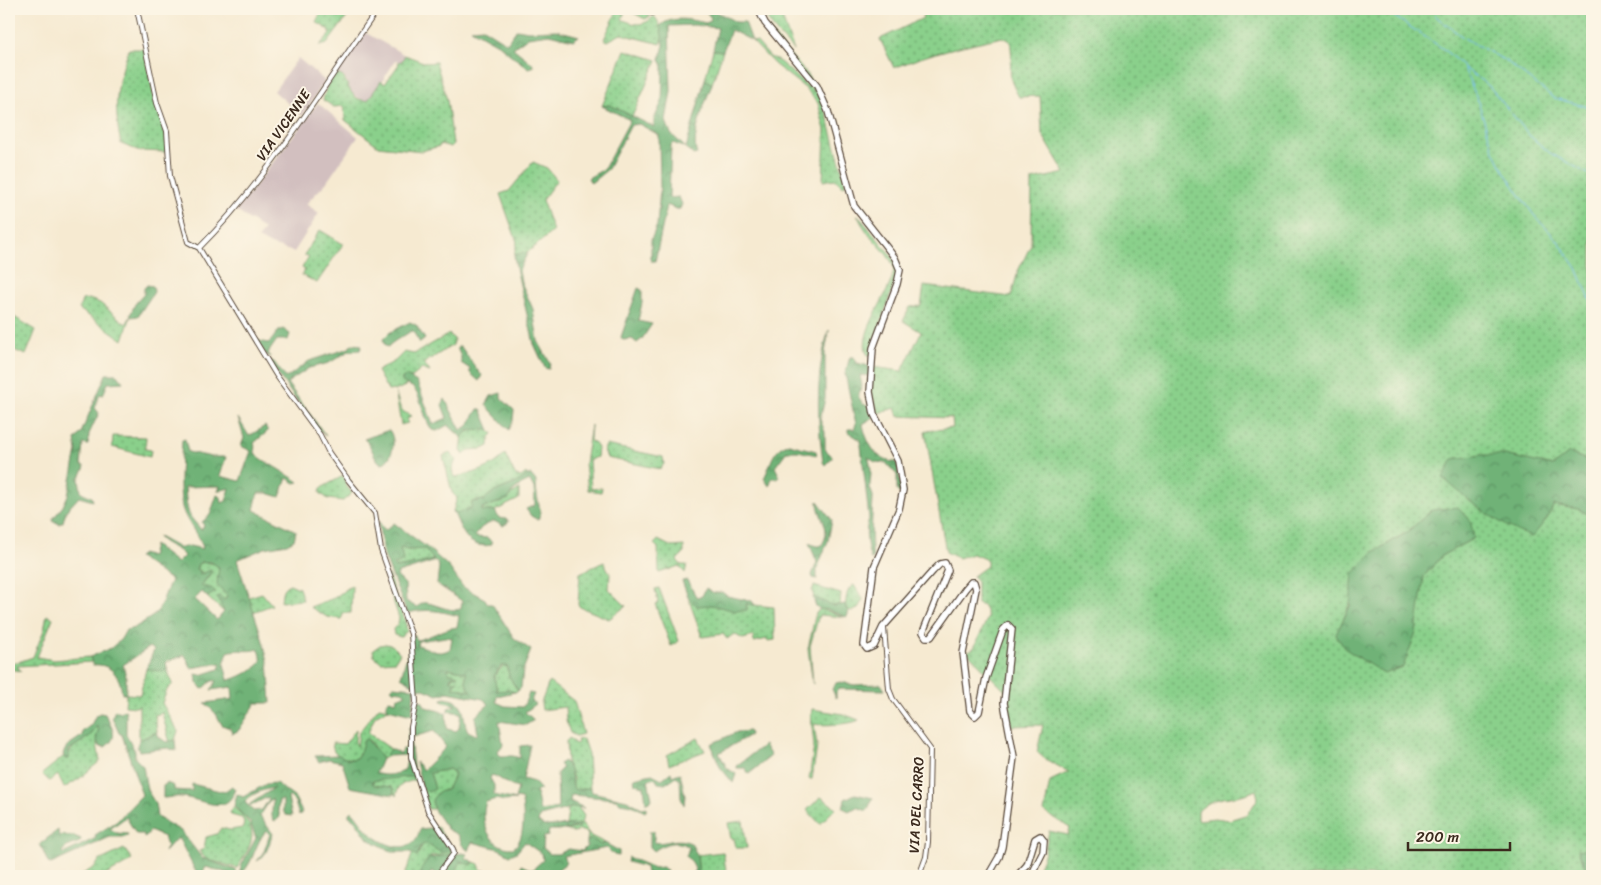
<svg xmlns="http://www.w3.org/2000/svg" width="1601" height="885" font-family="Sriracha,sans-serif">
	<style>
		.industrial { fill: #d2bfbf }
		.grass { fill: url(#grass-dots); stroke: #627d54; fill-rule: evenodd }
		.forest { fill: url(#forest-crowns); stroke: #556e4a; fill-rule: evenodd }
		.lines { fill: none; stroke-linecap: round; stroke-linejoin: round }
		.stream { stroke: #79bef0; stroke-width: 1 }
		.minor-casing { stroke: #574739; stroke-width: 6 }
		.secondary-casing { stroke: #574739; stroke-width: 8 }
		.minor { stroke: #fff; stroke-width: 4 }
		.secondary { stroke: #fff; stroke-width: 5.5 }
		.labels { text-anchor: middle; stroke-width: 4; stroke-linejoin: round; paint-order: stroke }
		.street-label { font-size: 14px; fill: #3b2a1e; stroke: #fcf5e5 }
	</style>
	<defs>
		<pattern id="grass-dots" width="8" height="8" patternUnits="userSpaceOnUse" patternTransform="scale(1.25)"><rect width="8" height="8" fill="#8ad08b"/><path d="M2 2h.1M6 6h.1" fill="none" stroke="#72a971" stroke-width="1.8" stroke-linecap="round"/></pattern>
		<pattern id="forest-crowns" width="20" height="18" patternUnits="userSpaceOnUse" patternTransform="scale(1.25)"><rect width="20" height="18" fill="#6fb277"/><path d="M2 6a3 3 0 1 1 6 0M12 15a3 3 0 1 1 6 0" fill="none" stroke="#5c9161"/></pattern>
	</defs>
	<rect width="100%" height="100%" fill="#fcf5e5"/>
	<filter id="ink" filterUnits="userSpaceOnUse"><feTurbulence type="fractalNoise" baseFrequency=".02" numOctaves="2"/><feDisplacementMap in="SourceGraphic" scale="10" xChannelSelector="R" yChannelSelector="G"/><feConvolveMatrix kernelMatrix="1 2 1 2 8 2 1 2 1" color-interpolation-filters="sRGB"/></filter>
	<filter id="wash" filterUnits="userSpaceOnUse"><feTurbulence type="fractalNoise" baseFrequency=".0096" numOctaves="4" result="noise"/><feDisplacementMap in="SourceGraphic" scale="20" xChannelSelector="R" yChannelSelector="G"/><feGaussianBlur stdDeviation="1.12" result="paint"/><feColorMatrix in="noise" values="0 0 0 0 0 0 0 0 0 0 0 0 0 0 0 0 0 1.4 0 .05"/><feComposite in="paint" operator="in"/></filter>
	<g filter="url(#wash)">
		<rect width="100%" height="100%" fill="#f6ead1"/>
		<path class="industrial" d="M364,32L405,55L402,62L395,61L375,93L368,100L364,101L351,93L345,78L335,73Z
			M298,58L325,81L302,116L274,91Z
			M318,103L358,137L326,183L306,204L319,213L294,252L271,245L258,238L264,229L236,211Z"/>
		<path class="grass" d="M618,9H643L651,16L645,19L626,9L622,19C634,25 644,27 654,16C660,23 665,35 661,44L621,34L608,41L604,39Z
			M760,9H779L794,51L777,33Z
			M921,9H1592V462L1569,453L1553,466L1532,462L1466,499L1523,533L1532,536L1546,520L1554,505L1578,509L1592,516V849L1578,850L1589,876H1035L1044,855L1049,831L1068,835L1070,828L1044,812L1050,781L1069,772L1045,759L1037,752L1043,725L1011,726L1007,693L967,652L974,648L988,617L984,606L977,604V582L973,576L987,566V560L973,554L958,558L946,552L925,431L953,428L952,418L898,416L895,408L878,413L871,391L873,367L902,371L921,332L903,321L910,307L921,306L924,286L1011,297L1018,271L1031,245L1032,180L1065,173L1042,134L1040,96L1019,97C1003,70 1015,67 1010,41L1003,37C965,45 929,53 894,68L880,39L923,18ZM1432,510L1474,538L1443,555L1424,576L1419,602L1337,634L1372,553L1406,533ZM1256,790L1258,798L1248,814L1229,820L1215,818L1198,820V811C1218,792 1233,801 1256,790Z
			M322,10L339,12L349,10L350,13L327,44L319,46L330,34L329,30L316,22Z
			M768,29L806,73L823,100L846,185L842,186L835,179L823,181L825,130L818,103L805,88L774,64L752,41L757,42L770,57L780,62L817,94L768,32Z
			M129,49H144L155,103L166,133L167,152L140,151L121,144C113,107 116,85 129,49Z
			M625,50L657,60L632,117L610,105L602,106Z
			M713,50L723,51L712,84L705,79Z
			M405,55L426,63L436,62L447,100L453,144L451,147L440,144V146L422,151L378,146L345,120L344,106L334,107L323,100L327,85L335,73C339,75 344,76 345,80C350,90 354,102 368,100L381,81L385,84L399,64L398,62L402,61Z
			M533,162L547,168L557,180L542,200L553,231L528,252L514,255L517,242L500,194L509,191Z
			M857,214L891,255L899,269L870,356L867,354C857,331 892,294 894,268C888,249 866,238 857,214Z
			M320,230L343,244L317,283L302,275L305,270L302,268L309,256L304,255Z
			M89,299L100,303L126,324L131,316L123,340L79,309L82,300Z
			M9,314L36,330L26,355L9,348Z
			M449,334L454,339L453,345L424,363L430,372L422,369L411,378L406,376L401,380L407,385L395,391L401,410L411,416L407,420L408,423L401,425L395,390L388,391L377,371L395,361L404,352L414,354Z
			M591,425L590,441L594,442L598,448L597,457L589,460L591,489L602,488L601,492L588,490L585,463Z
			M475,429L490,430L493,434L490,437L489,446L483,449L469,450L464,455L461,451L463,434Z
			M113,436L146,437L145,449L151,450L150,457L112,447Z
			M606,445L663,457L664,464L660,469L607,458L604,450Z
			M450,453L456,460L452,470L455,477C472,474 494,468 505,454L515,475L521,477L526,473L527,475C514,488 495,487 484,500L475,501L472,508L457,513L453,511L457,498L452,493L443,456Z
			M343,476L346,480L345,484L352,493L343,501L328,499L320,493L321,488Z
			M519,489V499L495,511H481L487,505L500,503Z
			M658,540L672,547L684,546V553L677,560L681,565H687L685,573L679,566L659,573L658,548L654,544Z
			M400,548L408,550L425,549L434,559C420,564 408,566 395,568L394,566L400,563Z
			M204,562L216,564L219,567L223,590L227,596L225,600L222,599L224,612L207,597L211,594L201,586L211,573L208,571L199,575L201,571L196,569L198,564Z
			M604,562L610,574L609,589L626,606L609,619L580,607L578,605L580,573Z
			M388,575L405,620L407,631L401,637L394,635L393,629L398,624L399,618L385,576Z
			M290,584L299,588L303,600L281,602C282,594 281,587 290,584Z
			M352,585L351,613H344L341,619L327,617L310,607L334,598Z
			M854,585L863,599L858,609L853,611L846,610C845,602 846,588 854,585Z
			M814,586L841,594L840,604L834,606L815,600L812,591Z
			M659,588L679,641L671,646L655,604L658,603L655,589Z
			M262,593L272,605L253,612L249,597Z
			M688,597L694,603L723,606L735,611L745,604L774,607L775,640L767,641V639L754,642L753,636L743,639L734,634L727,639L723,634L702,637Z
			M821,609L844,617L819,615L810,646L813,684L808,649L816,612Z
			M47,615L53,618L37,657L54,660L90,657L92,662L17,666L21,671L9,669V665L33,657L44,630Z
			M386,644L392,645L400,653L395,661L381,662L374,656L373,650L380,645Z
			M504,665L507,667L509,676L518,691L515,692L508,690L497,692L494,676Z
			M450,668L466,672V681L471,691L453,687L456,681L450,680L453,676L448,671Z
			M146,669L168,672L173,684L167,690L162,703L178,731L175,740L170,743L162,713L155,715L157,732L139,740V705L137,707L125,706L126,694L140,695Z
			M549,682L574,701L583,734L576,736L570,733L566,721L565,707L542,710L541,703Z
			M379,707L388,709L375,716L368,733L391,749L386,754L388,756L382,759L369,740L355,759L342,758L334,752L332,743L345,744L356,729L355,741L357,746L359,732Z
			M812,709L843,714L859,720C854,724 821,726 814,724L817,746L812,779H809L814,746L811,716Z
			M97,726L99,728L97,744L100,761L79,779L64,788L58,775L49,781L42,774L64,756L65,759C72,746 86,736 97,726Z
			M570,738L575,744L578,743L577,740L583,739L588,754L590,788L575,791L573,787V778L567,763L566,741Z
			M698,738L705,751L669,765L667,755Z
			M449,769L455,773L447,790H443L433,809H428L422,788L434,785L430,773Z
			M409,775L414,776L415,780C404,783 398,784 396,796L391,787L374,785L372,783L375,780Z
			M821,797L836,808L820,824L807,810Z
			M233,807C261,829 254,842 237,868L206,859L199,851L204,849L206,837L217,834L221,828L230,830L243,828L244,822L242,818L231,815L230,812Z
			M572,807H578L584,816L581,823L591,836L605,843L600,845L592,839L587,841L588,833L579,830L575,833L565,830L578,828L573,825H566L568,810Z
			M743,821L747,848H736L734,838L731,839L728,823Z
			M423,844H430L437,850L452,852V849L457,854L431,856L421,874L413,876L405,875L413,852L417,856Z
			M124,849L132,859L129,862L104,876L81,875L95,867L99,861Z
			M723,852L727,876H699L697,855Z
			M463,861L472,865L474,862L479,864L481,870L488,871L494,876L467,874L454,876L460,862Z"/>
		<path class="forest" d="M704,9H712L736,22H745L752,41L731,30L723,51L713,50L718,28L694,25L669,26L671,91L666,121L671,134L686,148L705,79L712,84C706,101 690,138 697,154L693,155L686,148L673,143L671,145L669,198L679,197L682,204L680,209H676L667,205L656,257L655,261H651V240L657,225L660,189L659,135L639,124L631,125L608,169L591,183L588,178L604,169L630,120L602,106L610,105L654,127V119L662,102L663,66L660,59L664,45L660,26C672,15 692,20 706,23L710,21L711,18Z
			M483,28L507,43L517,29L528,31L556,30L579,36L573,40L549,34L528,37L513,48L533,64V67L528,68L503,49V47L471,29Z
			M528,252L519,270L521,282L533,309L538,341L550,363L549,369L545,368L534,344L516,268L514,255Z
			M147,285L153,286L154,292L138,316L132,317L130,315L135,304L144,294V288Z
			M638,288L642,290V303L638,321L652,324L642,339L637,343L632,339L623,340L621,337Z
			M410,322L416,325L425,339L420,343L412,330C404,337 395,339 388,347L385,346L383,339L389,333Z
			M283,329L290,334L288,340H277L268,353L271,357L265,354L256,340L268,343C274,340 275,331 283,329Z
			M829,330L825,353V399L820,419L825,432V449L833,457L825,465L823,462C817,418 815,373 829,330Z
			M352,344L362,345L360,350L349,351L329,363L309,368L287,383L326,436L317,429L267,359L274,362L286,378L309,361L349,348Z
			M460,346C465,351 478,373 482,375L479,381L470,373V369L461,363V357L457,348Z
			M850,357H854L857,363L869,366V376L860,375L862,386L858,396L863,404L870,407L874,417L863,424C866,442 877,463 897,462L901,487L900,494L897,491V475L886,463L875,462L868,457C872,468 871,474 870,484C869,490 874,494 873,499C872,519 870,538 873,558L871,560C867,548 864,530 869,519L861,445L859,439L848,432V429H854L856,424L845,374Z
			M106,374H117L123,382L108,383L103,395L100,394L95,408L99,413L89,434L88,445L83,444L81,465L85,467L79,479L81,492L92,497L93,501L79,497L66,511L63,522L59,524L52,520L63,506L68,495L77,451L75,440L81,433Z
			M406,376L417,382L433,424L447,418L442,405L445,399L461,430L468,426L478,409H481L490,430C479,431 468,425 462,438L448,425L437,431L432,430C423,417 423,403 415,390C412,385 406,386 402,381V378Z
			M501,393V398L514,410L513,421L509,430L486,405L491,396Z
			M238,418L249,436L265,426L268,431L254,443C256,447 253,449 256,454C258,458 291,476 299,482L295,483L287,478L280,497L267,493H258L254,510L296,531L294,540L287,544L265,548L237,560L263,641L268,661L271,703H256L239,730L232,734L233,732L230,728L222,725L216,714L205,703L233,699L232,687L211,690L217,681C209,679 208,687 202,689L197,682L196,674L201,675L219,669L221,663L191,668L185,655L166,662L168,672L146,669L154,650L150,647L123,665L126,677V694H122C121,677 111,663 93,665L90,657L111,648L121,639L126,630L134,628L153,616L159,609L171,580L138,557L142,554L151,557L154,545L177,563L184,556C178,547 164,546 157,536L179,548L190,546L203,549C203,541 185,521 182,507C178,486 181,462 182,440L185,439L188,452L212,457H226L220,476L240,481L251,451L241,446L244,438ZM220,486L218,491L230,488L226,501L222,503L221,497L217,495L210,515L202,522L204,526L201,530C198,525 196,524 193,520C186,513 186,497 185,487ZM201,562H211L219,567L217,584L227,596L225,600L219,596L217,597L224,612L217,620L195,599L202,592L207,597L216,592L211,588L201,586L211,572V570L199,575L201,572L196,569L198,564ZM259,649C260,653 262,658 261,662C258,668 235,680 228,680L224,664L228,652C239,648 247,653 259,649Z
			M389,430C397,440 393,459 382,464C373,459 373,446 364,439Z
			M789,444L816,451L817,455L798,451H787L775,467L779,475L778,478H772L769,486L764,478C771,466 772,447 789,444Z
			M1569,453L1592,462V516L1578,509L1554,505L1546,520L1532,537C1499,526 1469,501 1443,478L1453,459L1481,455H1505L1553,466Z
			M527,475H531L536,481C535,485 539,509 541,512L538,520L531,516L526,509L535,505L534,488L530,481C521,485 511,489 509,499L482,508V511H495L499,518L507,519L509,522L503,526L494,521L482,527L475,535L476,537L488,538L492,543L491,545C467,550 461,529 453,511L457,513L471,508L472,502L484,500C495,487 514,488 527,475Z
			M818,501L832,520L828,541L817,569V579L813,578L812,575L817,562L809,543L816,546H821C834,528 817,517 818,501Z
			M1458,507L1470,520L1474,538L1443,555L1424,576L1416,632L1403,667L1384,674L1344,648L1336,634L1350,606L1353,574L1372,553L1406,533L1432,510Z
			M378,520L383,528L386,530L394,523L429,549L449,567L463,587L485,599L488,604H492L514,638L531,650L523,670L521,688L518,691L509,676L507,666H501L494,676L497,691L508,690L515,692L497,696L496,702L505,706L523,707L529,693L534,694L531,701L536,704L525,712L534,720L526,725L499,721L503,745L497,752L501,756H513L520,758V746L530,745L523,779L534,782L541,790L536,791L540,811L558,808L557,773L562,768L559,764L564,761C575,771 569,783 575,790L590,788L592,792L627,800L642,808L647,807L645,812L632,805L620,803L616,799L571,795L570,801L584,808L575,807L540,816L538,822L544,826H555L580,824V826L565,830H549L548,836L544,837L543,848L550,854H558L569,849L582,851L587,846V841L592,839L601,845L605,843L619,851V856L614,855L607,848L563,856L566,863L555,872H546L548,876H524L520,869L521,865L532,870L543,860L542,854L525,842L517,852L510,855L499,849L472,842L468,851L462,845L458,835L447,829L434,810L432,800L438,792L447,790L455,773L449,769L430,773L435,789L428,792L422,788L416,762L423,770L446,747L434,731L413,737L418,700L422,701L426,707L446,713L447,729L456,731L459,728L461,713L448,711V708L456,705L443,702L442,699L445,698C470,702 460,715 468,731L476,735L478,734L475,717L489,704L483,699L448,692L438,695L421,688L416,691V686L401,677L413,635L414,634L417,640C431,637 442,629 457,627L459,616C440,611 427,608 408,613L410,621L383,553ZM400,548L408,550L425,549L434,560C420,564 408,566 395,568L394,565L403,560ZM436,561L439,566L437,584L462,601L461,609C447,613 432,601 423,603C421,604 419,606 416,607L406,601L405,584L397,576L398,573ZM446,637L452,638L450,649C436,657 430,647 417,645L418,641ZM448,668L466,672V683L471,691L453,687L454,683L459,681L450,680L451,677L458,675L449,673ZM492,775C502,778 507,786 518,788L515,798L521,799L522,802C524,814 525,841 513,848C490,849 479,822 486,802L496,799L504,801L516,800L494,795V785L490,778Z
			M687,580L697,598L702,596L706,588L714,593L722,592L727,596L752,601L755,605L746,604L747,610L735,611L712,605L697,606L688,597L682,581Z
			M813,597L834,606L845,604L846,609L849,611L847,617L828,610L819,609L815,605Z
			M841,682L854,685L881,684L885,690L839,689L836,692V698L832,689L836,683Z
			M393,686L414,688L412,715L388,709L386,704L389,700L396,702L397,698L406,694L402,691L393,690L391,688Z
			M115,710L119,712L125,710L126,712V734L135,751V758L143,766L147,790L155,803L157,817L181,831L202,858L236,870L237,876L206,867L202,874L198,876L179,839H176L164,852L167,846L164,837L150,831L144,838V834H136L126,817L110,829L117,833L128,834L126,837H110L51,864L48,863L40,844L58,830L59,837L65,834L66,836H74L81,839L80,842L67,847L62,851L63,854L96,838L95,835L116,822L142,795L122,735L119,733L112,717Z
			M100,713L105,714C112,728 120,737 105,747L99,746L96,738L99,728L97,726L90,736L69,750V759H65L63,754L67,746L82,736L83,731L91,725L96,715Z
			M409,727L414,776L372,781L374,785L391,787L394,789L393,795L350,787L342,762L329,759L319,762L315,756L339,755L347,759H355L359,755L364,740L367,739L382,759L376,773C384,777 398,775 405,769L408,755L388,756L386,754L391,749L400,754L403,749H406Z
			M749,731L750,735L719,753L727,768L736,774L733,783L720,767L711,744L737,732Z
			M157,732L159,737L166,742L175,740L176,751L168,748L139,751L137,746L139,740Z
			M764,745L771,756L749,774L745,768H737L736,766Z
			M671,772L672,776L680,773L685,795L684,805L681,798L680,780L676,777L665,784L658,783L655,778L648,780L652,799L650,802L646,803L644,786L635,784L634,778L652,774L662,779Z
			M167,783L174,786V790L192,791V784L224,792L232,786L235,789C228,817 202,799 182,797C175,796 170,798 163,798V786Z
			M276,783L295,798L302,812L299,816L295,802L289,796L288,799L292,816L286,815L283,811V800H279L278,809L280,817L276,821L273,820C270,813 274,806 272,799L270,800L260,816L273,834C268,845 268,855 257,861L263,854L270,834L266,831C255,843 254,862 242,873V876H239L241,866L256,838L250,822L234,806L237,794L243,797L266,784ZM274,788L250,804V806L268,797L269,799L262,810L253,811L245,802C249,795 264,789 274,788Z
			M855,794L873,798L867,811L857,807L849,811L843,808L845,799Z
			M352,811C359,818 363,827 370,833C386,847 414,857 420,829L438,827L452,852H440L426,843L421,846L417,856L410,852H393L368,839L355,820L349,816V813Z
			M650,831H654V842C665,845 675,836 691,843L697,855L699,876H693C697,868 693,861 686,857L689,847C677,839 665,843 654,851L650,847Z
			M1590,848L1592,849V876H1589L1578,850Z
			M462,853L467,854L466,858L474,862L470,865L461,861L454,876H434L435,872L431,871L430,876H422C418,870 425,863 429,858Z
			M628,857L654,868L663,867L667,871V874L663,876H647L646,867L627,862Z"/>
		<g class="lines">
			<path class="stream" d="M1387,9L1389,13L1442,48L1463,66L1477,98L1493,149L1505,173L1533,214L1559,242L1577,268L1592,304
				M1429,9L1439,19L1464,38L1506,61L1554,98L1592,108
				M1463,67L1489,86L1530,136L1550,153L1592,176"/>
		</g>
	</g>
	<g filter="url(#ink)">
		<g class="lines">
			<g class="minor-casing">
				<path id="minor" d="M137,9L157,103L167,131L170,176L188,242L199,248
					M651,9L652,13
					M199,248L276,375L320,435L329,453L349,481L375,513L381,550L411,634L416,702L411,727V757L428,811L453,849L454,853L441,870V876
					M199,248C269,178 321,89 378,9
					M884,628L889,689L893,699L930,749L928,842L926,857L919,876"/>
			</g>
			<g class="secondary-casing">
				<path id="secondary" d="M758,9L765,23L817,86L828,111L854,206L895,258L900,270L897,284L873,348L870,392L874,414L898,461L903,490L899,509L874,567L864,645L867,649L874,646L883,627L933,571L940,564L945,563L948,570L923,632L926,637H931L965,589L971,582H974L976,589L963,653L970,711L975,716L979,712L986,678L1003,630L1008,625L1012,629L1004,703L1014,757L1002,847L999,857L988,876
					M1017,876L1027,865L1035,839L1040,836L1044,841L1043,852L1031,876"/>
			</g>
			<use href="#minor" class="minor"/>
			<use href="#secondary" class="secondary"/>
		</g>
	</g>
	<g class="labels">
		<g class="street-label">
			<text transform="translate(283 125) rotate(-55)" y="5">VIA VICENNE</text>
			<text transform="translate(916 805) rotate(-87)" y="5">VIA DEL CARRO</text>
		</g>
	</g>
	<rect width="1601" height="885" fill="none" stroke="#fcf5e5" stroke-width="30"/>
	<path d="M1408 842v8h102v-8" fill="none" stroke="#3b2a1e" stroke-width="2.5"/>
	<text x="1416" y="842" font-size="15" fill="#3b2a1e" stroke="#fcf5e5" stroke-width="4" paint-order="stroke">200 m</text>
</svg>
